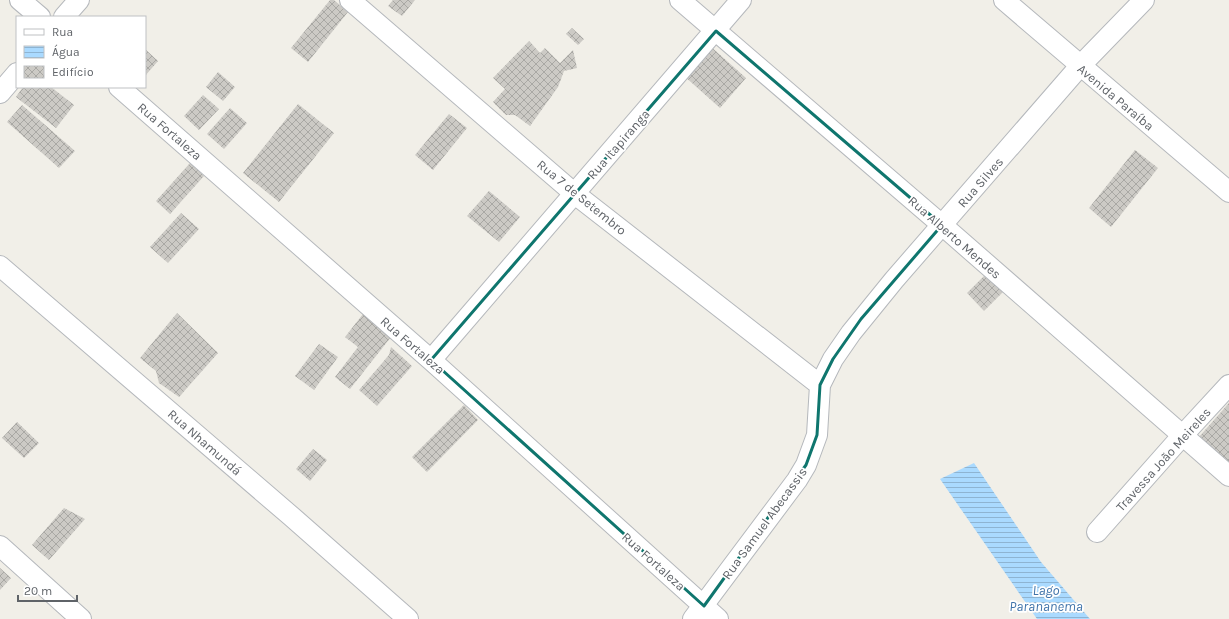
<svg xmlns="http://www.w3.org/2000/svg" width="1229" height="619" font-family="Karla,sans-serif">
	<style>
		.water { fill: url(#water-rules) }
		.building { fill: url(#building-cross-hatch) }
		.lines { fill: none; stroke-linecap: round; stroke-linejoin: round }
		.minor-casing { stroke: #b5b8bc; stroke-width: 22 }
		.minor { stroke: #fff; stroke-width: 20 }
		.marked { fill: none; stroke: #0f766e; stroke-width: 3; stroke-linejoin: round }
		.labels { text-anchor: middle; stroke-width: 3.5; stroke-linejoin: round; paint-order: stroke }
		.street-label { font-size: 13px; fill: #5f6368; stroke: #fff }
		.water-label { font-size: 14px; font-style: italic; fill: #4174aa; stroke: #fff }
	</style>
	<defs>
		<pattern id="water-rules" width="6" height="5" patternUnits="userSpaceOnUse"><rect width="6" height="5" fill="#aadaff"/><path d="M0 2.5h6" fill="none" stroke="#8eb4d2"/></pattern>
		<pattern id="building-cross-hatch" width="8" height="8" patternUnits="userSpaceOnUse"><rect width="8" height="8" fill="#cccac5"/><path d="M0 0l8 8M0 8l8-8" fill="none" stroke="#a9a8a4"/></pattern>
	</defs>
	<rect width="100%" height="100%" fill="#f1efe8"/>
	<path class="water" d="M974,463L1041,562L1090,619H1037L940,479Z"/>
	<path class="building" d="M330,0H334L348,12L308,62L291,48Z
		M393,0H415L402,16L388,6Z
		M572,28L584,39L578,45L566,34Z
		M529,41L540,53L545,48L560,63L573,50L577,68L564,71L558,87L530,126L515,115H506L493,102L505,89L493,78Z
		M709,45L746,78L720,108L683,75Z
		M145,49L158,61L145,76Z
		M218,72L235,87L223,101L206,87Z
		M23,87H51L74,105L56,128L16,97Z
		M203,95L219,109L199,130L184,116Z
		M298,104L334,133L279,202L243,173Z
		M22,105L75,151L59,168L7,122Z
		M230,108L247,123L224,149L207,134Z
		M449,114L467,128L433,170L415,155Z
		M1135,150L1158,168L1111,227L1089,208Z
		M190,163L204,176L170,214L156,201Z
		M489,191L520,217L499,242L467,216Z
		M181,213L199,229L168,263L150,247Z
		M986,274L1003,292L984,311L967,293Z
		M177,313L218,353L179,397L159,383L156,371L140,358Z
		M363,314L391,337L350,389L335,377L358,347L345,337Z
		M319,344L338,357L314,390L295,376Z
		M391,347L412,366L377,406L359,390L389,355Z
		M1229,403V462L1198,438Z
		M464,405L478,420L427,472L412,457Z
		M17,422L39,443L24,458L2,438Z
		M313,449L327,460L310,481L296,469Z
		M64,508L85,519L49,560L32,545Z
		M0,568L11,578L0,590Z"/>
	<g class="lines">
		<g class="minor-casing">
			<path id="minor" d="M20,0L40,17
				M350,0L575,194L820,385
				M680,0L942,225L1229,476
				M1004,0L1229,192
				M64,17L79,0
				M119,87L431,360L718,619
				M0,93L17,73
				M0,266L291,516L408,619
				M431,360L741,0
				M1097,532L1182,436L1229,385
				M0,546L81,619
				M693,619L797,480L806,465L817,435L820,385L833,359L851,333L894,280L1080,66L1144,0"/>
		</g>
		<use href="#minor" class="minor"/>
	</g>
	<path class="marked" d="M716,31L942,225L861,319L833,359L820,385L817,435L806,465L704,606L431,360Z"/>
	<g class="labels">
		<g class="street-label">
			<text transform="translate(1116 97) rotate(40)" y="5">Avenida Paraíba</text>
			<text transform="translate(170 131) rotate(41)" y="5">Rua Fortaleza</text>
			<text transform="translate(618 144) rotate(-49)" y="5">Rua Itapiranga</text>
			<text transform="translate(980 182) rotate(-49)" y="5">Rua Silves</text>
			<text transform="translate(582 197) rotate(39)" y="5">Rua 7 de Setembro</text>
			<text transform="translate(955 237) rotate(41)" y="5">Rua Alberto Mendes</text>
			<text transform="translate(413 345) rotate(41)" y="5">Rua Fortaleza</text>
			<text transform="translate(205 442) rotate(41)" y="5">Rua Nhamundá</text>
			<text transform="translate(1163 459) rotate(-48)" y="5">Travessa João Meireles</text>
			<text transform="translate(764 523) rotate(-54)" y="5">Rua Samuel Abecassis</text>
			<text transform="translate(654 561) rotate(42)" y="5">Rua Fortaleza</text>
		</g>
		<g class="water-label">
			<text x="1046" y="595">Lago<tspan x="1046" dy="16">Parananema</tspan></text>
		</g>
	</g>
	<rect x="16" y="16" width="130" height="72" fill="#ffffff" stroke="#bfc1c3"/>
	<rect x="24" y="29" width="20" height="6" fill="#ffffff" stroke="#bfc1c3"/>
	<text x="52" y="36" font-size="12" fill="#5f6368">Rua</text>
	<rect x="24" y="46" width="20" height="12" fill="url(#water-rules)" stroke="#bfc1c3"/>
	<text x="52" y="56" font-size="12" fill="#5f6368">Água</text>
	<rect x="24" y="66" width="20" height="12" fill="url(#building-cross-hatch)" stroke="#bfc1c3"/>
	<text x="52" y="76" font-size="12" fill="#5f6368">Edifício</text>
	<path d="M18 595v6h59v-6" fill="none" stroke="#5f6368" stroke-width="2"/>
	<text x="24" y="595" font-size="12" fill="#5f6368" stroke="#ffffff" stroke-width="3" paint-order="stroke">20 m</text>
</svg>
